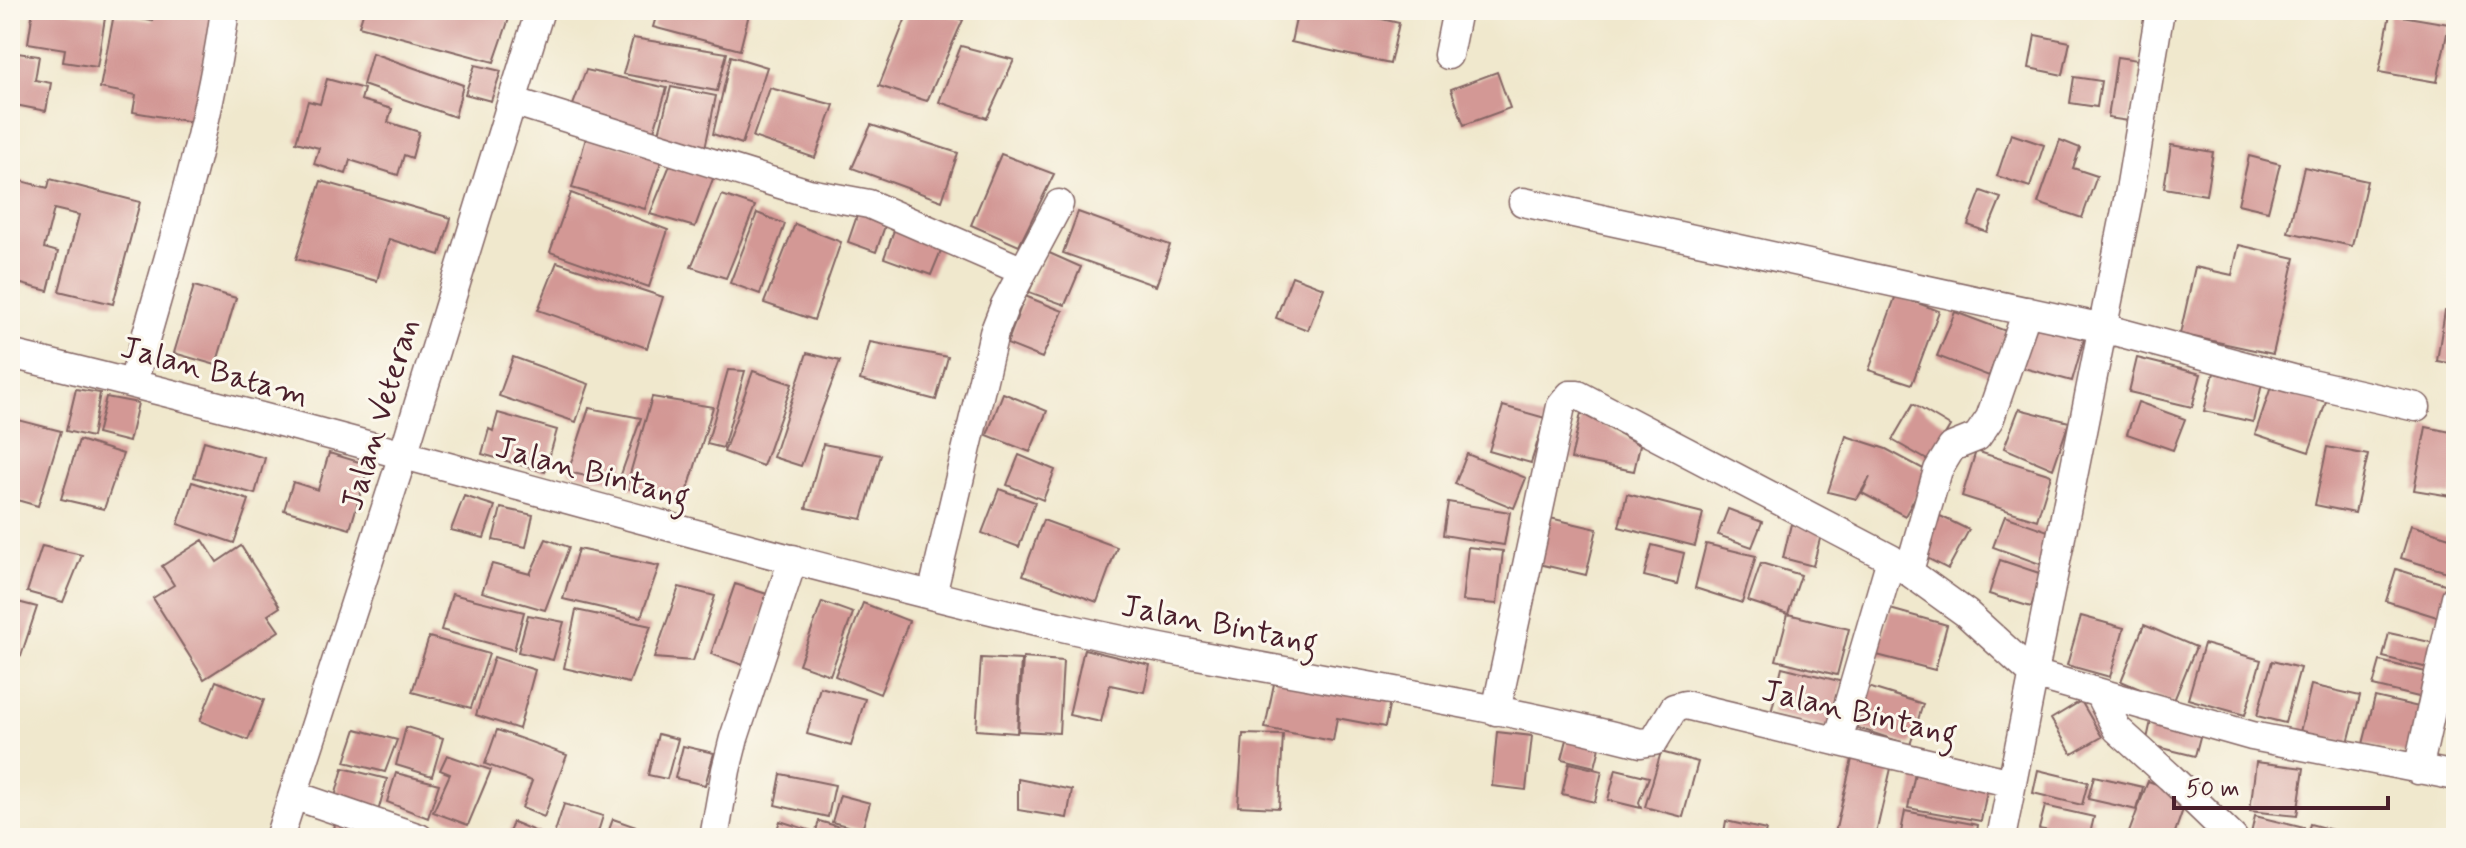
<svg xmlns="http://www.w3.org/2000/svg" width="2466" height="848" font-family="Mynerve,sans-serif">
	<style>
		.building { fill: #d39895 }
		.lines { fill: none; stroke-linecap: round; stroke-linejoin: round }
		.street-casing { stroke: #846564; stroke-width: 31 }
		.street { stroke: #fff; stroke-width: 28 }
		.labels { text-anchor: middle; stroke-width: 6; stroke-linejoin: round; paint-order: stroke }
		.street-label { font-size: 32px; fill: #4a1f2b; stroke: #fbf7ec }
	</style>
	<rect width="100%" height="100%" fill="#fbf7ec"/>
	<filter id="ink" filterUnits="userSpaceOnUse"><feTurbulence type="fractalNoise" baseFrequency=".0125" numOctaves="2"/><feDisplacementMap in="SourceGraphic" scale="16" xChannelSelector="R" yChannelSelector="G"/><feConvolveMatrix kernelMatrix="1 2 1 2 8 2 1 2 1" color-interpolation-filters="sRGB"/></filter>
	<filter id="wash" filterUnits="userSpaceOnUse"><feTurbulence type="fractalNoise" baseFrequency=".006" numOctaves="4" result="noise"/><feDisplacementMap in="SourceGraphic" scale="32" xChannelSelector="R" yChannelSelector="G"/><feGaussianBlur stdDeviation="1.8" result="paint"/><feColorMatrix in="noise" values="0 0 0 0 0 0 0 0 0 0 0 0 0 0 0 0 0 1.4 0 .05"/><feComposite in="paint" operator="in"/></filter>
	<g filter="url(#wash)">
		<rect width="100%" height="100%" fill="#f0e8cd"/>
		<g id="blocks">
			<path class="building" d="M33,10H61L105,18L97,67L63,62L65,49L28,43Z
				M154,10H214L193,122L133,112L136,95L100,88L114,14L152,21Z
				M364,10H512L494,62L359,26Z
				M658,10H750L740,50L653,27Z
				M909,10H933L963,20L927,101L879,86Z
				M1298,10H1343L1399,23L1390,64L1291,42Z
				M2390,14L2449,24L2437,82L2379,72Z
				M2035,35L2070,42L2063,75L2029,68Z
				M633,38L727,53L717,91L623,74Z
				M961,46L1014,60L987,118L939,102Z
				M10,52L39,56L35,80L51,83L46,111L10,104Z
				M372,53L463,85L455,117L363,85Z
				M731,56L767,67L742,144L713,134Z
				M2117,57L2138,60L2129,121L2108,118Z
				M475,65L501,71L491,101L465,94Z
				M586,70L667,88L652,137L570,113Z
				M1497,72L1510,108L1464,125L1451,89Z
				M2074,77L2101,81L2097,107L2070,103Z
				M327,79L364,89L361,100L392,109L388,122L419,132L412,158L404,155L398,175L350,160L346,174L314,164L319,148L296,142L308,101L320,104Z
				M671,87L716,96L704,153L657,141Z
				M770,88L834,105L815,158L753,137Z
				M871,125L958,153L942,201L852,168Z
				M2011,134L2044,145L2030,187L1997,176Z
				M586,138L663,156L645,209L572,188Z
				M2060,140L2080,148L2073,168L2097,176L2082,218L2038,203Z
				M2171,145L2213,152L2206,195L2164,188Z
				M1001,154L1054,174L1019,246L971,225Z
				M2249,156L2280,164L2268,211L2238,204Z
				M670,165L714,176L695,227L650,214Z
				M2304,167L2367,181L2352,246L2288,232Z
				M10,178L48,188L50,179L140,202L113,304L59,291L79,215L54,209L44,248L58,252L48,291L10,281Z
				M321,181L451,218L440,255L389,239L377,281L296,259Z
				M1981,191L2001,198L1987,232L1968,225Z
				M571,193L668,230L649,287L550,252Z
				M722,195L755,206L726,278L691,267Z
				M859,210L887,220L876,252L848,242Z
				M1078,212L1170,245L1156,286L1063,253Z
				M757,213L785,224L760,294L730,283Z
				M795,224L841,242L814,320L764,303Z
				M896,225L944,243L931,275L884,258Z
				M2239,245L2295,258L2273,354L2180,334L2195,267L2232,275Z
				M1047,252L1081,267L1065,305L1029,292Z
				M557,262L663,297L647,348L538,310Z
				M1292,276L1324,288L1308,330L1276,318Z
				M194,286L236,298L216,365L174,353Z
				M1896,295L1939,311L1912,384L1869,370Z
				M1025,296L1063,311L1042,358L1007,344Z
				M2445,311L2456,312V364L2437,361Z
				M1955,312L2006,331L1989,376L1937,356Z
				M2033,325L2084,339L2072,381L2020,367Z
				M870,342L948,357L936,400L860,380Z
				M807,353L840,361L801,466L773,457Z
				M513,357L589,384L576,422L499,396Z
				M2137,358L2201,374L2192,407L2129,392Z
				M728,370L745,371L723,448L707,444Z
				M753,371L792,384L763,466L724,452Z
				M2214,373L2262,384L2253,422L2204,411Z
				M2272,384L2326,402L2309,452L2255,434Z
				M76,389L100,393L92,437L66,431Z
				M1003,393L1047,411L1030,452L987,435Z
				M106,397L138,403L129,442L97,434Z
				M652,397L713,407L685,499L626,488Z
				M2138,402L2185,419L2173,450L2127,434Z
				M1913,404L1950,426L1929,461L1892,440Z
				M1503,406L1545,418L1531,463L1489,451Z
				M589,408L641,418L618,483L568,472Z
				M2019,409L2069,422L2053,469L2004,448Z
				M498,413L557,430L545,472L482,454L489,429L493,431Z
				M1581,413L1640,445L1634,471L1571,459Z
				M10,418L61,431L38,506L10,498Z
				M2426,427L2456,433V471L2451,496L2414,490Z
				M1846,436L1886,449L1929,472L1905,516L1862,493L1870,477L1857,499L1828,492Z
				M79,440L123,454L104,509L61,499Z
				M204,441L265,458L255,494L194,477Z
				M823,444L881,455L862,519L806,508Z
				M2327,447L2368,455L2355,513L2315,505Z
				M1976,451L2051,475L2037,520L1962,496Z
				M329,453L369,465L350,529L284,510L293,482L318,490Z
				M1467,454L1526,478L1514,508L1455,484Z
				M1019,455L1055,470L1043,500L1007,485Z
				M192,482L249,500L234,543L178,524Z
				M999,489L1035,502L1019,547L982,533Z
				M1627,494L1703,513L1695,546L1619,527Z
				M464,496L495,506L484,538L451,530Z
				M1448,502L1510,512L1504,545L1443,535Z
				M501,508L533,515L526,547L493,540Z
				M1728,509L1762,522L1752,547L1718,535Z
				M1932,512L1969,530L1948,569L1923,556Z
				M2005,516L2051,532L2040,564L1993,547Z
				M1550,518L1597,529L1586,575L1539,564Z
				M1043,520L1117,547L1097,602L1023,575Z
				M1791,524L1822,531L1813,566L1783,558Z
				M2411,525L2456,539L2447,572L2401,558Z
				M546,539L569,547L545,610L482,592L492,564L530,574Z
				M203,540L217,562L241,546L280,607L268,615L279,631L204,679L153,598L174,585L162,566Z
				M1706,544L1756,556L1742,603L1695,588Z
				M1652,545L1684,553L1677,584L1644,576Z
				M42,546L82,555L63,602L27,592Z
				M1468,547L1503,551L1497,604L1462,601Z
				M578,549L659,566L641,617L563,599Z
				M2000,560L2042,574L2031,607L1989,594Z
				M1761,563L1801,575L1788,614L1748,601Z
				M2396,569L2451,586L2440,618L2386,601Z
				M735,584L770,595L746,666L711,654Z
				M679,587L715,596L693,661L654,658Z
				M452,594L524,612L514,650L441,630Z
				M10,600L37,607L21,656L10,653Z
				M822,602L853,613L830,675L799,664Z
				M863,603L909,621L880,694L835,676Z
				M1890,609L1947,625L1935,670L1877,655Z
				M576,610L651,626L629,683L564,668Z
				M1788,614L1849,629L1837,675L1776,660Z
				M528,615L564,622L553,660L518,652Z
				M2081,616L2124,628L2110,677L2067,665Z
				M2144,625L2196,647L2173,703L2121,681Z
				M2389,633L2439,644L2432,669L2383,657Z
				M429,637L489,654L471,708L412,692Z
				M2204,644L2261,660L2245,715L2188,699Z
				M1084,649L1150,665L1144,692L1110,685L1101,722L1069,715Z
				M494,657L535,670L519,729L476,715Z
				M981,658L1021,660L1017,733L976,730Z
				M1023,658L1063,661L1059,733L1018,731Z
				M2272,661L2300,668L2285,723L2257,716Z
				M2380,661L2430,673L2423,698L2373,686Z
				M1782,667L1843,682L1831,728L1771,713Z
				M1276,674L1391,696L1385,727L1337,718L1333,741L1265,728Z
				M216,681L264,700L248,740L200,721Z
				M2311,685L2360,696L2348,743L2300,732Z
				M820,687L865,699L851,746L807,734Z
				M1868,687L1923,704L1910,745L1855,727Z
				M2375,697L2423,708L2412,755L2363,744Z
				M2081,701L2102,737L2072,754L2051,719Z
				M2151,721L2201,733L2195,756L2146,744Z
				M406,727L443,738L432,776L396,765Z
				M1570,728L1603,736L1595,767L1562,759Z
				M356,729L397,740L385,772L345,762Z
				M497,730L567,755L544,817L522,808L532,781L485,764Z
				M1497,732L1532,736L1526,790L1492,786Z
				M658,734L678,739L667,779L648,775Z
				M1243,734L1283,735L1279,808L1238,806Z
				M683,746L714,753L705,785L675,778Z
				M1661,752L1698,762L1683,817L1645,807Z
				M447,755L491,770L468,825L433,812L450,774L440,770Z
				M1853,755L1892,764L1875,838H1857L1835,833Z
				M2256,762L2304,768L2297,816L2250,811Z
				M1569,763L1602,771L1595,802L1562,794Z
				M343,768L387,779L376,819L333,804Z
				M1916,768L1989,781L1981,821L1908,808Z
				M1616,769L1649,777L1639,802L1641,808L1608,800Z
				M2038,770L2088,782L2082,805L2033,793Z
				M396,773L439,784L428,818L387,802Z
				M781,774L835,785L828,817L775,805Z
				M2094,776L2143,787L2137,810L2088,799Z
				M1018,779L1072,790L1067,818L1018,810Z
				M2148,781L2188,795L2173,838H2127Z
				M840,795L870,803L862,830L832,822Z
				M564,804L603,816L596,838H564L554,835Z
				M2045,806L2094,817L2089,838L2039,829Z
				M1905,811L1978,825L1976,838H1900Z
				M339,814L370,823L365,838L331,837Z
				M2255,816L2304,828L2302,838H2250Z
				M613,819L639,828L635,838H606Z
				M780,821L812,831L809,838H774Z
				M819,821L843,828L840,838H814Z
				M1726,821L1766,830L1764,838H1723Z
				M513,822L542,834L541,838H507Z
				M2310,824L2347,834L2346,838H2306Z"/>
		</g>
	</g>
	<g filter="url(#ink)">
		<use href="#blocks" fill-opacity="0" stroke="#846564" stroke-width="2"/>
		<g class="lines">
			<g class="street-casing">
				<path id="street" d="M1448,55L1457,10
					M512,101L809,193L869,204L1023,271
					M1523,202L2103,328L2297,380L2416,407
					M10,354C365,438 715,546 1071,629C1259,672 1453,694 1641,743L1654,741L1674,708L1685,705L2012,783
					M133,383C167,260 208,137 225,10
					M1909,571L1938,470L1952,447L1977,437L1990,418L2027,311
					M932,595L994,333L1005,305L1059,204
					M2099,694L2117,729L2170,777L2233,838
					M1496,711L1561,406L1570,395H1578L1891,559L1966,613L2033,674L2252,736L2456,776
					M1838,740L1891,559
					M2418,770L2456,597
					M293,795L419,838
					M279,838L403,455L540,10
					M714,838L726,770L734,738L793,559
					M2001,838L2130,190L2160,10"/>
			</g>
			<use href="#street" class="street"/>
		</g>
	</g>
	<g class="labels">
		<g class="street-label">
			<text transform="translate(215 370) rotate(15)" y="11">Jalan Batam</text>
			<text transform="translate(379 414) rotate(-73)" y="11">Jalan Veteran</text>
			<text transform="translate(593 471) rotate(15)" y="11">Jalan Bintang</text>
			<text transform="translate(1220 623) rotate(11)" y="11">Jalan Bintang</text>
			<text transform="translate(1860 711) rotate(13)" y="11">Jalan Bintang</text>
		</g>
	</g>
	<rect width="2466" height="848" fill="none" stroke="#fbf7ec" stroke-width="40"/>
	<path d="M2174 796v12h214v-12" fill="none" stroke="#4a1f2b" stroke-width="4"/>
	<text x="2186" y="796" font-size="24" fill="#4a1f2b" stroke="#fbf7ec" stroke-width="6" paint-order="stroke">50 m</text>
</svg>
